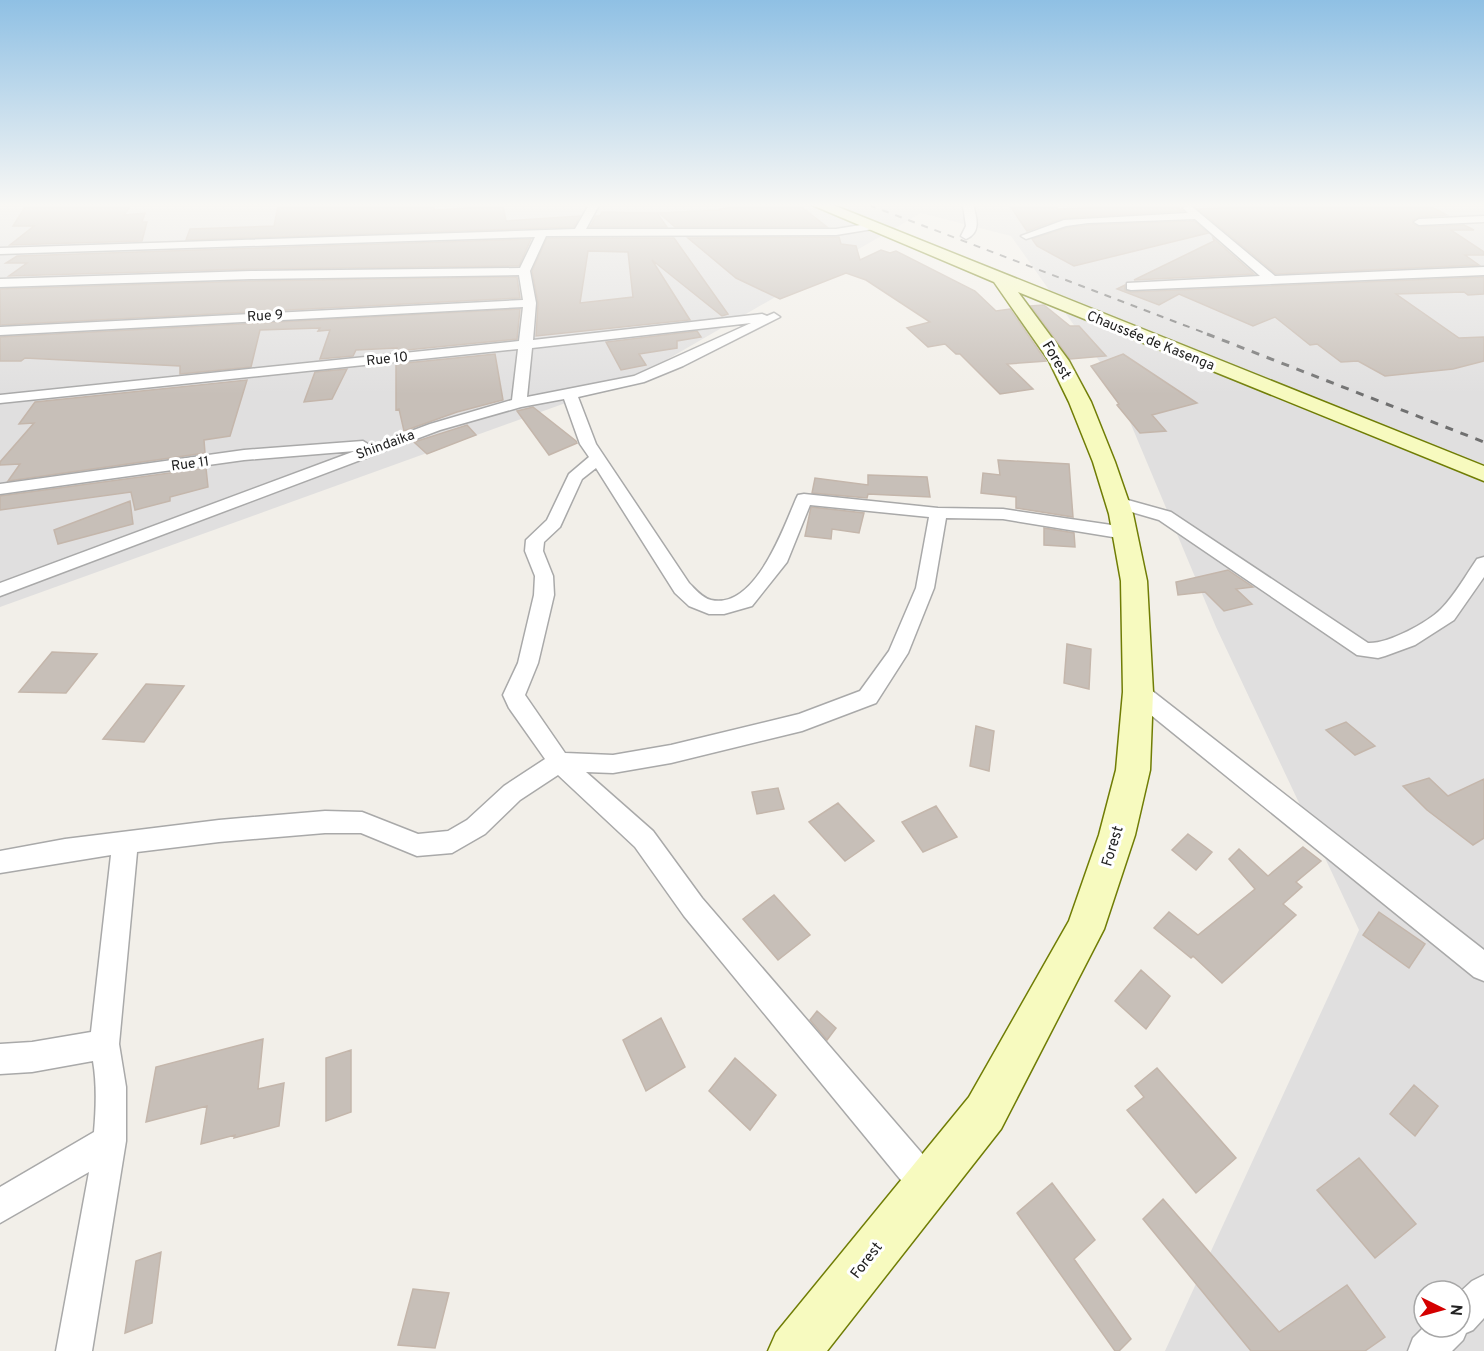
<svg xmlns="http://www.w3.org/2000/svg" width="1484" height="1351" font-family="Overpass,sans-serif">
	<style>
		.residential { fill: #e0dfdf; fill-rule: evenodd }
		.building { fill: #c7bfb8; stroke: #c4b6ab; stroke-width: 1.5; fill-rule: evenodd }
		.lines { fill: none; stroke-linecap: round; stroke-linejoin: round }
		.street-casing { stroke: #a9a9a9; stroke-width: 3 }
		.secondary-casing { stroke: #707d05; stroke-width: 3 }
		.street { fill: #fff; fill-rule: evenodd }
		.secondary { fill: #f7fabf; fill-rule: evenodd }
		.rail-far1 { stroke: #707070; stroke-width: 2; stroke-dasharray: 7 7; stroke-linecap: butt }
		.rail { stroke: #707070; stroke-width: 3; stroke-dasharray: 8 8; stroke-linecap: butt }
		.labels { text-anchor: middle; stroke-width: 6; stroke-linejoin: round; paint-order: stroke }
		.far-street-label { font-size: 14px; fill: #222; stroke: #fff }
		.street-label { font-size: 15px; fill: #222; stroke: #fff }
	</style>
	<rect width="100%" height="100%" fill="#f2efe9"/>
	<path class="residential" d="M0,205H1484V1351H1165L1359,930L1216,627L1112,379L1011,236L921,213L635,378L0,607ZM1424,1291H1460V1327H1424Z"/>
	<path class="building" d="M44,205H131L124,215L145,213L142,222H147L142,241L10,245L34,226H13L25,207Z
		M292,205H434V210L503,206L506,221L580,216L574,227L186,240L190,229L274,226L278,207Z
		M751,205H799L827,227H675L659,213L721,210L720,209Z
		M1055,205L1058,209L1174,205L1183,211L1064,218L1027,231L1010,206Z
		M1305,205H1428L1447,215L1419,217L1413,220V224L1419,227L1464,225L1474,230H1451L1484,252V255H1465L1479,265L1276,274L1198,209Z
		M602,212L657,213L667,227H590L596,216H600Z
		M1194,221L1208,233L1074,266L1037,246L1032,239L1066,228L1088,225Z
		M839,237L841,244L856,246L860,260L881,250L890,253L896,251L975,291L996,311L1010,309L1046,361L1007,364L1033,389L1000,394L960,354H956L945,344L928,347L907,328L930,322L866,280L846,273L780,299L736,278L688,238Z
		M547,238H674L728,314L722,316L652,260L690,320L536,336L538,303L532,271ZM588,251L628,252L633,297L580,303Z
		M1213,238L1254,274L1134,280L1214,241Z
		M531,239L519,266L251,269L9,276L27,263H6L17,256Z
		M517,277L520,298L0,325V289L251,281Z
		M1484,277V294L1468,295L1464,292L1396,294L1459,338L1484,337V361L1453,369L1385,376L1358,361L1341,362L1317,344L1310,345L1275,317L1253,326L1179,294L1159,305L1117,289L1125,285V290L1131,292Z
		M1044,305L1070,326H1079L1106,356L1070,359L1031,306Z
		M520,309L517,339L397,351V348L356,350L353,356L320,359L330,330L318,331L320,328L260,330L251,367L180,374V366L25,358L21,361H0V337Z
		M697,331L701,337L677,341V348L639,354L646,365L621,370L606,342Z
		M495,354L503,400L457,412L404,431L399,409L396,410V364Z
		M1123,354L1197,403L1152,415L1166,431L1140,433L1117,405L1119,404L1091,366Z
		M347,369L332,399L304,402L315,372Z
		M247,380L230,436L204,440L205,453L8,481L20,464L0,465V462L34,423L19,424L35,402Z
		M533,407L576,441L577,443L549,455L517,411Z
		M467,425L476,435L427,454L414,442Z
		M998,460L1069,464L1073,517L1016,508V497L981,493L983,473L1000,475Z
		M206,468L208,487L170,497V501L135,510L131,492L0,510V496Z
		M868,475L927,477L930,497L868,494L867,498L812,493L815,478L868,485Z
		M130,501L133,524L58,544L54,530Z
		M811,507L864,513L859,533L832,529L831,539L805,536Z
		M1044,528L1074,533L1075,547L1044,545Z
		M1228,570L1253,587L1236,589L1252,604L1224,611L1205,592L1178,595L1176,582Z
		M1067,644L1091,649L1089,689L1064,683Z
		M52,652L97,654L66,693L19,692Z
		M146,684L184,686L144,742L103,739Z
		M1346,722L1375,746L1355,755L1326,730Z
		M976,726L994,731L989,771L970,766Z
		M1429,778L1448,796L1484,779V838L1473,845L1427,810L1403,786Z
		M778,788L784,809L757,814L752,792Z
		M838,803L874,841L845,861L809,822Z
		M936,806L957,837L923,852L902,822Z
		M1188,834L1212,852L1196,870L1172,850Z
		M1303,847L1321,861L1296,882L1302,887L1283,904L1296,915L1222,983L1193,956L1191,958L1154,928L1169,912L1198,935L1255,889L1229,859L1239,849L1268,876Z
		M774,895L810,935L778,960L743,919Z
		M1379,912L1425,944L1409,968L1363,935Z
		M1141,970L1170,996L1146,1029L1115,1001Z
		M817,1011L836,1028L827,1040L810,1020Z
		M661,1018L685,1067L646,1091L623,1040Z
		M263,1039L258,1089L284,1083L279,1126L234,1138L235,1135L201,1144L207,1106L146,1122L156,1067Z
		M351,1050V1112L326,1121V1058Z
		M735,1058L776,1095L750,1130L709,1091Z
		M1157,1068L1236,1158L1196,1193L1127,1110L1144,1097L1135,1086Z
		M1414,1085L1438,1106L1415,1136L1390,1114Z
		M1359,1158L1416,1224L1375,1258L1317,1190Z
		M1052,1183L1095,1240L1074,1259L1131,1339L1119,1351H1115L1017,1213Z
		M1163,1199L1279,1332L1347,1285L1385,1337L1365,1351H1251L1143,1219Z
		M161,1252L152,1323L125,1333L136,1261Z
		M413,1289L449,1293L435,1348L398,1345Z"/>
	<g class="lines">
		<g class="street-casing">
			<path id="street" d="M589,205H599L586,229H836L873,223L878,226L873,229L836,235L546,236L530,271L536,303L533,340L762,314L767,316L774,313L780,317L683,366L644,382L578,397L596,444L689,583C695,589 702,598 711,600C755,610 783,529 796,499L798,495L804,494L938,508L1003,509L1125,527L1131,529L1134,533L1131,537L1125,539L1003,519L946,518L934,588L908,653L876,703L802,731L671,763L613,773L586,772L653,831L702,898L938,1172L942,1184L938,1196L926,1200L914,1196L684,916L635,847L558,775L520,800L485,834L452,853L417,856L361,833H325L219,842L137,852L119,1044L126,1087V1141L92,1351H56L89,1172L0,1223V1187L94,1132C96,1109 97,1084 93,1061L32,1072L0,1074V1044L32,1042L91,1032L111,855L0,873V851L65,839L219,820L325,811L362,812L418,834L448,831L467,820L504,786L545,759L509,708L503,695L518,663L534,595L535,576L525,551L526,540L547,520L569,474L589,457L580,444L564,399L521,407L440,430L0,596V583L355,451L244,460L0,494V484L244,450L363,441L371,446L430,424L512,400L518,349L0,403V395L519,341L523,307L0,335V327L523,300L519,275L251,279L0,287V279L251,271L520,268L535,237L0,254V248L575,229ZM751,323L634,376L527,397L532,348ZM596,468L675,593L689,606L709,614H724L752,606L787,562L810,505L929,517L916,588L889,651L860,691L799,714L671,745L613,755L565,753L525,695L538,663L554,595L553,576L543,551L544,542L560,527L582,479Z
				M963,205H973C977,218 981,233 966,239L961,236L966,226Z
				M1190,205L1275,276L1484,267V275L1131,290L1127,289V283L1260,276L1195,219L1088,223L1066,226L1026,239L1021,236L1064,220L1188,213L1183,208Z
				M1484,216V222L1419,225L1414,222L1419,219Z
				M1117,497L1171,512L1368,643C1388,644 1427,623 1441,609C1455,595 1466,575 1477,559L1484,557V577L1454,620L1415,645L1385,656L1378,658L1357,655L1159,520L1111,506L1108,502L1111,498Z
				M1138,684L1146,686L1484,950V981L1474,977L1130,698L1127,692L1130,686Z
				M1484,1275V1318L1473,1330L1466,1333L1463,1340L1452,1351H1408L1413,1338L1424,1327H1460V1292L1472,1281Z"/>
		</g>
		<g class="secondary-casing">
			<path id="secondary" d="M812,205H833L1484,466V481L1018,292L1069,361L1091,402L1115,462L1133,514L1147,581L1153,692L1150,770L1135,835L1104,929L1001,1129L827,1351H768L776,1333L969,1097L1069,921L1099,835L1116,770L1123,692L1121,581L1109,514L1093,462L1069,402L1049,361L994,282Z"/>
		</g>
		<use href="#street" class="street"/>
		<use href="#secondary" class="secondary"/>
		<path class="rail-far1" d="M869,205L1210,335"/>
		<path class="rail" d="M1207,334L1484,442"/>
	</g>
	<linearGradient id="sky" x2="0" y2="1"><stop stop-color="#8fc0e4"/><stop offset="0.52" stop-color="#f9f8f5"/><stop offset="1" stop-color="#f9f8f5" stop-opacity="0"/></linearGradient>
	<rect width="1484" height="394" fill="url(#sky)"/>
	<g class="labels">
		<g class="far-street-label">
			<text transform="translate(265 315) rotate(-3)" y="5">Rue 9</text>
			<text transform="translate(1151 340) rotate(22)" y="5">Chaussée de Kasenga</text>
			<text transform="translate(387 358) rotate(-6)" y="5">Rue 10</text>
			<text transform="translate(385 444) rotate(-20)" y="5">Shindaika</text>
			<text transform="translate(190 463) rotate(-8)" y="5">Rue 11</text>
		</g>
		<g class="street-label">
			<text transform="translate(1057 360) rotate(59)" y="5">Forest</text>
			<text transform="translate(1112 846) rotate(-73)" y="5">Forest</text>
			<text transform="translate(866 1260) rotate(-52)" y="5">Forest</text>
		</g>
	</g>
	<g transform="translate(1442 1309) rotate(95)"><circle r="28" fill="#ffffff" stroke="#a7a7a7" stroke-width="1.5"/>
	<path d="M0-4.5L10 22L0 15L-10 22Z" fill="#d40000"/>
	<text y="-9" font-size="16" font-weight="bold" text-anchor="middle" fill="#222222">N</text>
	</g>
</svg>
